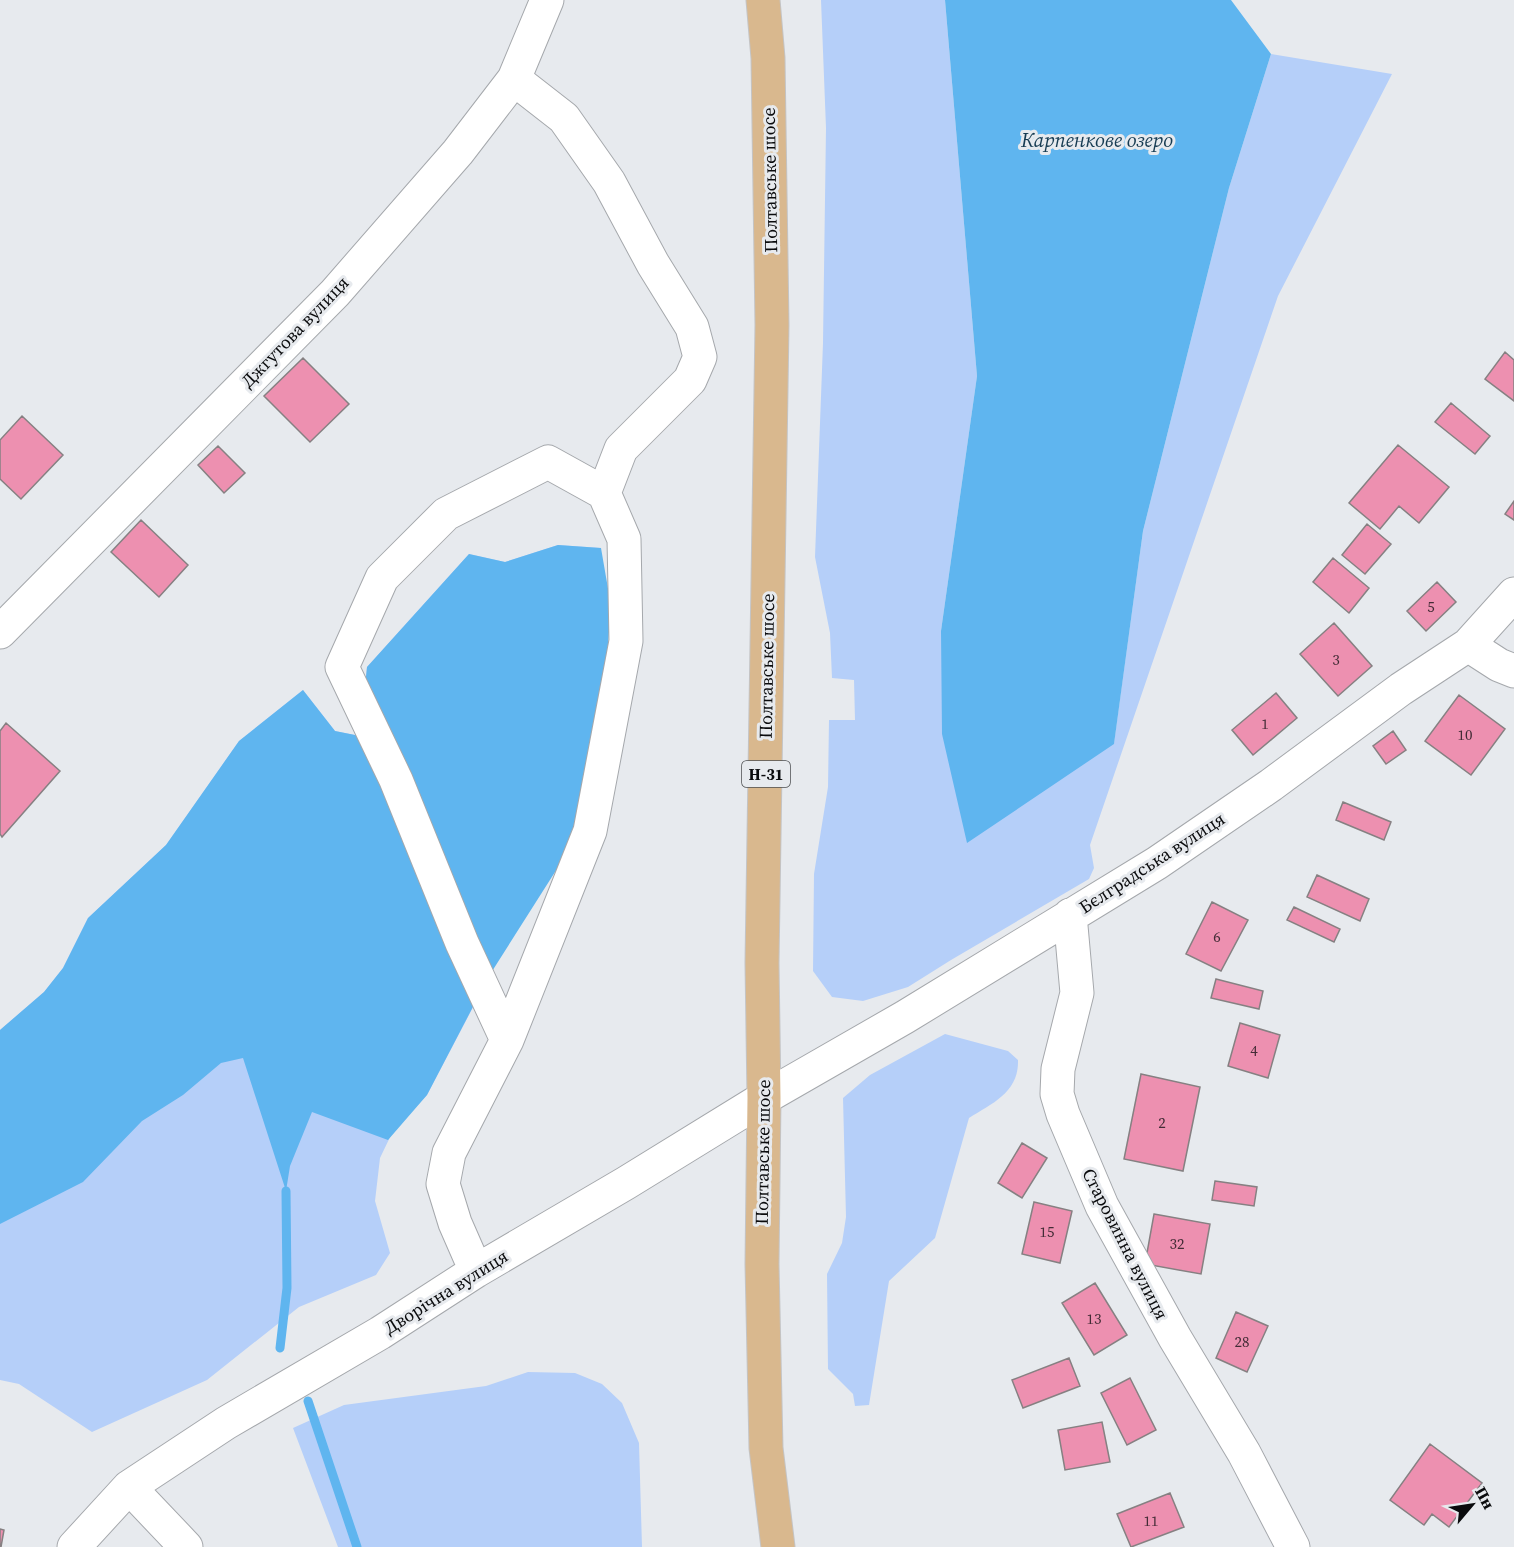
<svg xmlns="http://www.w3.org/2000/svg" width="1514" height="1547" font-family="'Source Serif 4',serif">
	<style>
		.green { fill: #b5cff9 }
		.water { fill: #5fb5ef }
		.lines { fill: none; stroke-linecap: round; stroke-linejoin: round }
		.stream { stroke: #5fb5ef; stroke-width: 9 }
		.building { fill: #ed90b0; stroke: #868082; stroke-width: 1.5 }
		.minor-casing { stroke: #a5a8ac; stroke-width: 35 }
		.major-casing { stroke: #c4c4c5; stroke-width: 35 }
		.minor { stroke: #fff; stroke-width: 33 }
		.major { stroke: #d9b88e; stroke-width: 33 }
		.labels { text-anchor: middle; stroke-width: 6; stroke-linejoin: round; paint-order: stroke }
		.number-label { font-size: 15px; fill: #432c36 }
		.shield { fill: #e7eaee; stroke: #4c4e50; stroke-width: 1.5 }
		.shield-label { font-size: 16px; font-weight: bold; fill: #0a0b0d }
		.street-label { font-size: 18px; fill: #0a0b0d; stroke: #e7eaee }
		.water-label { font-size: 20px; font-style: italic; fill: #163b52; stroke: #e7eaee }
	</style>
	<rect width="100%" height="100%" fill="#e7eaee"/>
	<path class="green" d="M821,0H945L977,376L941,631L1114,743L1143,531L1229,188L1271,54L1392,74L1278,296L1090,845L1094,868L1089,879L951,960L908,987L863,1001L832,997L813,971L814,874L828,787L829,720H855L854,680L832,678L830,633L815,557L823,343L826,128Z
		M558,545L601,548L522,914L427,1095L392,1133L380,1158L375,1201L390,1253L376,1275L299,1307L207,1380L92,1432L19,1384L0,1380V1030L44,992L63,968L88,918L166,845L239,741L303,690L335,731L360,736L367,667L469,554L505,562Z
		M945,1034L1008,1051L1018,1060C1019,1092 993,1103 969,1118L935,1238L889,1281L869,1405L855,1406L853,1394L828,1369L827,1274L842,1243L846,1217L843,1098L870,1075Z
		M528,1372L575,1373L602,1384L622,1403L639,1443L642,1547H338L293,1428L344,1405L486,1386Z"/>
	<path class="water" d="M945,0H1231L1271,54L1229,188L1143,531L1114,744L967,843L942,734L941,631L977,376Z
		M558,545L601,548L611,606L600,748L562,861L489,976L427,1095L388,1140L312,1112L290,1166L286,1191L243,1058L221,1063L183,1095L142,1121L83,1182L0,1224V1030L44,992L63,968L88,918L166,845L239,741L303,690L335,731L360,736L367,667L469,554L505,562Z"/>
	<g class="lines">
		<path class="stream" d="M280,1348L287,1288L286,1191
			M308,1401L357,1547"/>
	</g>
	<path class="building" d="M1505,352L1514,360V401L1485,379Z
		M303,358L349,404L310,442L264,396Z
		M1451,403L1490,436L1475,454L1435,422Z
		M22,416L63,455L21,499L0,479V440Z
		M1398,445L1449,487L1419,523L1399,506L1380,529L1349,503Z
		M218,446L245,473L224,493L198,465Z
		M1514,501V520L1505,514Z
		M141,520L188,565L159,597L111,552Z
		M1367,524L1391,544L1365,574L1342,555Z
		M1333,558L1369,588L1349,613L1313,582Z
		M1437,582L1456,602L1426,631L1407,611Z
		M1334,623L1372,666L1338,696L1300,654Z
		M1276,693L1297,718L1253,755L1232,730Z
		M1459,695L1505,729L1471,775L1425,741Z
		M6,723L60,771L2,837L0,834V731Z
		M1393,731L1406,750L1386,764L1373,746Z
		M1343,802L1391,822L1384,840L1336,820Z
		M1317,875L1369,899L1360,921L1307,897Z
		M1212,902L1248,920L1221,971L1186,954Z
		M1294,907L1340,929L1334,942L1287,920Z
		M1216,979L1263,991L1259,1009L1211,998Z
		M1240,1023L1280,1035L1268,1078L1228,1066Z
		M1141,1074L1200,1087L1183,1171L1124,1159Z
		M1022,1143L1047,1158L1022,1198L998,1183Z
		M1215,1181L1257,1187L1254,1206L1212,1200Z
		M1034,1202L1072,1211L1060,1263L1022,1254Z
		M1154,1214L1210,1224L1201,1274L1145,1264Z
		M1095,1283L1127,1335L1094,1355L1062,1303Z
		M1236,1312L1268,1326L1247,1372L1216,1358Z
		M1069,1358L1080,1386L1023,1408L1012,1380Z
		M1130,1378L1156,1430L1127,1445L1101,1393Z
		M1102,1422L1110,1462L1065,1470L1058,1430Z
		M1430,1444L1482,1483L1449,1527L1432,1514L1424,1525L1390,1500Z
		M1170,1493L1184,1527L1131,1547L1117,1514Z
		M0,1529L4,1530L1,1547H0Z"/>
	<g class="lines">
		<g class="minor-casing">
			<path id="minor" d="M514,79L564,118L609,182L653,264L692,327L700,357L690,380L621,449L604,493
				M0,632L335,293L458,152L514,79L547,0
				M1468,645L1499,665L1514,671
				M1070,915L1077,993L1058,1069L1057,1094L1063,1114L1102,1206L1175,1338L1244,1453L1293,1547
				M476,1271L455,1223L443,1184L449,1153L507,1040L590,831L626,641L624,539L604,493L548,462L446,514L382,578L342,667L396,780L462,943L507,1040
				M129,1487L186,1547
				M74,1547L129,1487L226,1423L380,1333L476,1271L626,1183L764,1098L905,1017L1157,863L1271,785L1401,689L1468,645L1514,594"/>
		</g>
		<g class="major-casing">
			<path id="major" d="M763,0L768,58L772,325L762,963L764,1098L762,1264L766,1448L778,1547"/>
		</g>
		<use href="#minor" class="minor"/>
		<use href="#major" class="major"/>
	</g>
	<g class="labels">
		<g class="number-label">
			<text x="1431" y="612">5</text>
			<text x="1336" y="665">3</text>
			<text x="1265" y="729">1</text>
			<text x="1465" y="740">10</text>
			<text x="1217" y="942">6</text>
			<text x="1254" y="1056">4</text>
			<text x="1162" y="1128">2</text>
			<text x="1047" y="1237">15</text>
			<text x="1177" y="1249">32</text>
			<text x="1094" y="1324">13</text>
			<text x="1242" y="1347">28</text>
			<text x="1151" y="1526">11</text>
		</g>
		<rect class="shield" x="742" y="761" width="48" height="26" rx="4.5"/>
		<g class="shield-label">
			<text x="766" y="780">Н-31</text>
		</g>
		<g class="street-label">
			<text transform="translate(770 180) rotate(-91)" y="6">Полтавське шосе</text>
			<text transform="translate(295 332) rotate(-46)" y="6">Джгутова вулиця</text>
			<text transform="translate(767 666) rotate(-89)" y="6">Полтавське шосе</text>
			<text transform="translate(1152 863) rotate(-33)" y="6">Бєлградська вулиця</text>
			<text transform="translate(763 1152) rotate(-89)" y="6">Полтавське шосе</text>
			<text transform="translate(1125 1244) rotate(63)" y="6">Старовинна вулиця</text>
			<text transform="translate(446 1292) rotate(-32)" y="6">Дворічна вулиця</text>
		</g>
		<g class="water-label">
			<text x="1097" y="147">Карпенкове озеро</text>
		</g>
	</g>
	<g transform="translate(1472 1505) rotate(61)" stroke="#e7eaee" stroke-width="4.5" paint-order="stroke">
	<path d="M0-4.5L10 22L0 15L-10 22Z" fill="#0a0b0d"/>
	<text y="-9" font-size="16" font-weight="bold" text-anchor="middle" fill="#0a0b0d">Пн</text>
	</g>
</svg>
